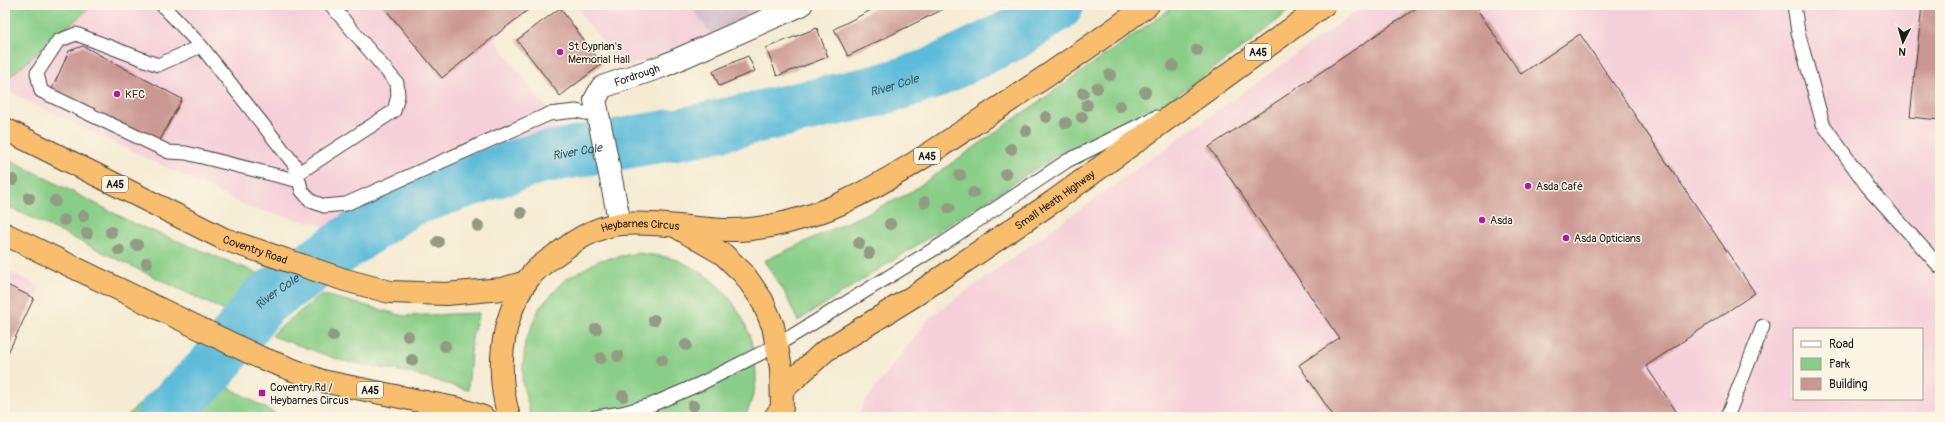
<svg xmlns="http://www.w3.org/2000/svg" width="1945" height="422" font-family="Pangolin,sans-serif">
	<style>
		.built { fill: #f5cfd9; fill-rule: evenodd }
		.industrial { fill: #d1bdcb }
		.green { fill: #88ce88; stroke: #527552 }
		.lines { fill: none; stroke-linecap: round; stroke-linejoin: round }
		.river { stroke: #5bbbd9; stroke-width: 52 }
		.building { fill: #cb9792 }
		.service-casing { stroke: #3d3b37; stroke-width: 15 }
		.minor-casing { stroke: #3d3b37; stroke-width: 24 }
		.trunk-casing { stroke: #3d3b37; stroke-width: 24 }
		.service { stroke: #fff; stroke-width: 13 }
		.minor { stroke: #fff; stroke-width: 22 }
		.trunk { stroke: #f9be6d; stroke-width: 22 }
		.tree { fill: #939b83 }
		.poi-dot { fill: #b5179e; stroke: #fcf5e5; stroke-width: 1.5 }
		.labels { text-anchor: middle; stroke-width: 3; stroke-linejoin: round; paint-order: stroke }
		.shield { fill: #fcf5e5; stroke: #5f5d58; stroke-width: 1 }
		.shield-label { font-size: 10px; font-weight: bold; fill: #1c1c1c }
		.poi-label { font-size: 11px; fill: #1c1c1c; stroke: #fcf5e5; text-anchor: start }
		.street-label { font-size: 11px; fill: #1c1c1c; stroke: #fcf5e5 }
		.water-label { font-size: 12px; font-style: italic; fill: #355c68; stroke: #fcf5e5 }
	</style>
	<rect width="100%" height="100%" fill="#fcf5e5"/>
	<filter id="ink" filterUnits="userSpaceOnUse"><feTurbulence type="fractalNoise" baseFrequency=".025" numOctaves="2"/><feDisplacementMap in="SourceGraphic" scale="8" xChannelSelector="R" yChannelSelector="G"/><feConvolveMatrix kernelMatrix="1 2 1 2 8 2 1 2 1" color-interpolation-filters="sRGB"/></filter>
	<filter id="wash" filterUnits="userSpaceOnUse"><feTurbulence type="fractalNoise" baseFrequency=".012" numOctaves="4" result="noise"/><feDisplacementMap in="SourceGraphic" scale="16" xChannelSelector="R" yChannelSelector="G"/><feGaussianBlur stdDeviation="0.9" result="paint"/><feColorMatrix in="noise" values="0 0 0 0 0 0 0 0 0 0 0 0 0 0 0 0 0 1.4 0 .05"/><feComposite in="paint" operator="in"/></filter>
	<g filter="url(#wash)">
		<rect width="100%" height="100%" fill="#f5ebd3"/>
		<path class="built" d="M93,5H535L494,39L548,109L561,140L414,183L336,229L250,208L5,90V81Z
			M575,5H689L711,34L622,69Z
			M1365,5H1940V417H857L863,404L929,318ZM1794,329H1922V399H1794Z
			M5,269L40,287L5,359Z"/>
		<path class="industrial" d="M689,5H776L711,34Z"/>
		<path class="green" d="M5,5H93L5,81Z
			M1176,5H1296L1249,43L1169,101L1061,153L798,321L784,291L764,261L908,194Z
			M5,157L135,224L260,274L231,314L5,205Z
			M638,253C650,255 666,256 677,260C728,281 756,324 756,379C756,391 749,405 746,417H531L522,381L525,342L540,307L566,279L600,260Z
			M322,294L404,316L479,313L472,337L468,390L410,373L343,361L272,336L278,329Z
			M182,364L216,380L281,417H126Z"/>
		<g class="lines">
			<path class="river" id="s1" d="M162,417L212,368L263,301L406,202L535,159L694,131L880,90L931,74L1014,34L1058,5"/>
		</g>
		<g id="blocks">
			<path class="building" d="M382,5H534L442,78Z
				M881,5H952L848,56L834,29Z
				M1421,5H1474L1521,74L1580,34L1755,293L1646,366L1680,417H1334L1299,365L1339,338L1209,147Z
				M1922,5H1940V120L1910,117Z
				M560,8L602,64L560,96L517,40Z
				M817,28L828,57L777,76L766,48Z
				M83,46L182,99L158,144L52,89L69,51Z
				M748,56L755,71L719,86L713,71Z
				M5,284L34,298L5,359Z"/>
		</g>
	</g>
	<g filter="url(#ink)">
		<use href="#blocks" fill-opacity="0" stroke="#3d3b37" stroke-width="1"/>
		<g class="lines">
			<g class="service-casing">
				<path id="service" d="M162,5L201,46L294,164L302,191L311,201L324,206L346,204L549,114L576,111L598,116
					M1794,5L1798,32L1823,124L1867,186L1940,267
					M201,46L158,65L76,34L58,41L37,73L41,91L169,152L186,153L299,181
					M297,174L394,111L398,96L397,83L331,5
					M595,417L622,413L651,405L702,383L777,345L944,243L1067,161L1156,117
					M1727,417L1763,326"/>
			</g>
			<g class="minor-casing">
				<g id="minor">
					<path id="s2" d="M620,224L595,100L602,87L663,66L801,5"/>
				</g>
			</g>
			<g class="trunk-casing">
				<g id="trunk">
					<path id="s3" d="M5,129L224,239L345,280L390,292L446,294L502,289L526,282"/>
					<path d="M680,229L723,254L744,274L762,300L773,326L781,368L782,408L775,417"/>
					<path d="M5,234L259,357L322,381L459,409L483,417"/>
					<path id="s4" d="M782,390L825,351L917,294L1054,201L1324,5"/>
					<path id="s5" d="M509,417C496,373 500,321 526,282C535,268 550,259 564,249C580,237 600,226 621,224C653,221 695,229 727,230C764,231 809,218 842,203C891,180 935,150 980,120C1037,83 1093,45 1148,5"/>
				</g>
			</g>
			<use href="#service" class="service"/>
			<use href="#minor" class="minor"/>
			<use href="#trunk" class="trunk"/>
		</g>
		<g class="tree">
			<circle cx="1197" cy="50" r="6"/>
			<circle cx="1173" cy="66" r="6"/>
			<circle cx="1110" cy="75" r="6"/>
			<circle cx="1097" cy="88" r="6"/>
			<circle cx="1145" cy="92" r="6"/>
			<circle cx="1083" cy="93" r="6"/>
			<circle cx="1087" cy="105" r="6"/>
			<circle cx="1120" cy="106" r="6"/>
			<circle cx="1046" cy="117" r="6"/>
			<circle cx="1082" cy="117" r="6"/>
			<circle cx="1066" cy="123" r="6"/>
			<circle cx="1026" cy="131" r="6"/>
			<circle cx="1011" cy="149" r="6"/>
			<circle cx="1006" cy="174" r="6"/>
			<circle cx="960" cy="175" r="6"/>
			<circle cx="13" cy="180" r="6"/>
			<circle cx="973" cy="193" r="6"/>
			<circle cx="29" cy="198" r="6"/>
			<circle cx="55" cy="201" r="6"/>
			<circle cx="925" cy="202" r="6"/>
			<circle cx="949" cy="208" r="6"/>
			<circle cx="521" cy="213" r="6"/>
			<circle cx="83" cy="216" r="6"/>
			<circle cx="64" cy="220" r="6"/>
			<circle cx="890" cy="224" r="6"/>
			<circle cx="478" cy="226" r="6"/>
			<circle cx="111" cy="232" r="6"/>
			<circle cx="87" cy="233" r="6"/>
			<circle cx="438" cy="242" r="6"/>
			<circle cx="859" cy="243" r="6"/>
			<circle cx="137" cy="245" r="6"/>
			<circle cx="119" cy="250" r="6"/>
			<circle cx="869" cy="253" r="6"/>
			<circle cx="147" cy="263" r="6"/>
			<circle cx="654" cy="320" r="6"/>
			<circle cx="596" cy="329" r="6"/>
			<circle cx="333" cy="336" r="6"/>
			<circle cx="408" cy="336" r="6"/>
			<circle cx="686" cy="345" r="6"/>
			<circle cx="445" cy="346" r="6"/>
			<circle cx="618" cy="356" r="6"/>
			<circle cx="601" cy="358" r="6"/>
			<circle cx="412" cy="360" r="6"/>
			<circle cx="662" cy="360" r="6"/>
			<circle cx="623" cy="396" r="6"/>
			<circle cx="693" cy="406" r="6"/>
		</g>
	</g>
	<g class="poi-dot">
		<circle cx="560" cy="52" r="4"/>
		<circle cx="117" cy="94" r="4"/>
		<circle cx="1528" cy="186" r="4"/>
		<circle cx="1482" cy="220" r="4"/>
		<circle cx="1566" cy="238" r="4"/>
		<rect x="258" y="389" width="8" height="8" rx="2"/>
	</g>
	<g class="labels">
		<g class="shield">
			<rect x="1245" y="44" width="26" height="16" rx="3"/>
			<rect x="914" y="148" width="26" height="16" rx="3"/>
			<rect x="102" y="176" width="26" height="16" rx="3"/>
			<rect x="357" y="382" width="26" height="16" rx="3"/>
		</g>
		<g class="shield-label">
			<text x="1258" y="56">A45</text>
			<text x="927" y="160">A45</text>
			<text x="115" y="188">A45</text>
			<text x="370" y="394">A45</text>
		</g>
		<g class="poi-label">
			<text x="568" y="50">St Cyprian's<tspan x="568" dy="13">Memorial Hall</tspan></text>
			<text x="125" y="98">KFC</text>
			<text x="1536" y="190">Asda Café</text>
			<text x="1490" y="224">Asda</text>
			<text x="1574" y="242">Asda Opticians</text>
			<text x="270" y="391">Coventry Rd /<tspan x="270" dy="13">Heybarnes Circus</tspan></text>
		</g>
		<g class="street-label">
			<text dy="4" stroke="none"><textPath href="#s2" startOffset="178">Fordrough</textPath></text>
			<text dy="4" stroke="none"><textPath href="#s4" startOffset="333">Small Heath Highway</textPath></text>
			<text dy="4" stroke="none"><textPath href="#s5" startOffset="273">Heybarnes Circus</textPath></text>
			<text dy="4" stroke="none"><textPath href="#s3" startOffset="278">Coventry Road</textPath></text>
		</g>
		<g class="water-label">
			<text dy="4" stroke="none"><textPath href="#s1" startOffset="831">River Cole</textPath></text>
			<text dy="4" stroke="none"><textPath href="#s1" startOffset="507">River Cole</textPath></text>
			<text dy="4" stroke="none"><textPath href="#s1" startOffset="171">River Cole</textPath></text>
		</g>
	</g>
	<rect width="1945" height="422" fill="none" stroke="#fcf5e5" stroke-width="20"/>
	<rect x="1793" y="328" width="130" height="72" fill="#fcf5e5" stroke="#a29e95"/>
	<rect x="1801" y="341" width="20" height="6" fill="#ffffff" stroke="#a29e95"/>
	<text x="1829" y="348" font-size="12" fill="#1c1c1c">Road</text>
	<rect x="1801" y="358" width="20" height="12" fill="#88ce88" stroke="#a29e95"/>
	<text x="1829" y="368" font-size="12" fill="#1c1c1c">Park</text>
	<rect x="1801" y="378" width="20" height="12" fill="#cb9792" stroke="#a29e95"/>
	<text x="1829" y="388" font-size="12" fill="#1c1c1c">Building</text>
	<g transform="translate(1903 42) rotate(185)" stroke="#fcf5e5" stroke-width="3" paint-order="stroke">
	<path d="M0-3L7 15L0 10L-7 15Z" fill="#1c1c1c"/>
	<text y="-6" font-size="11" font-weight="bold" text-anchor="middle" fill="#1c1c1c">N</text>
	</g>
</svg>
